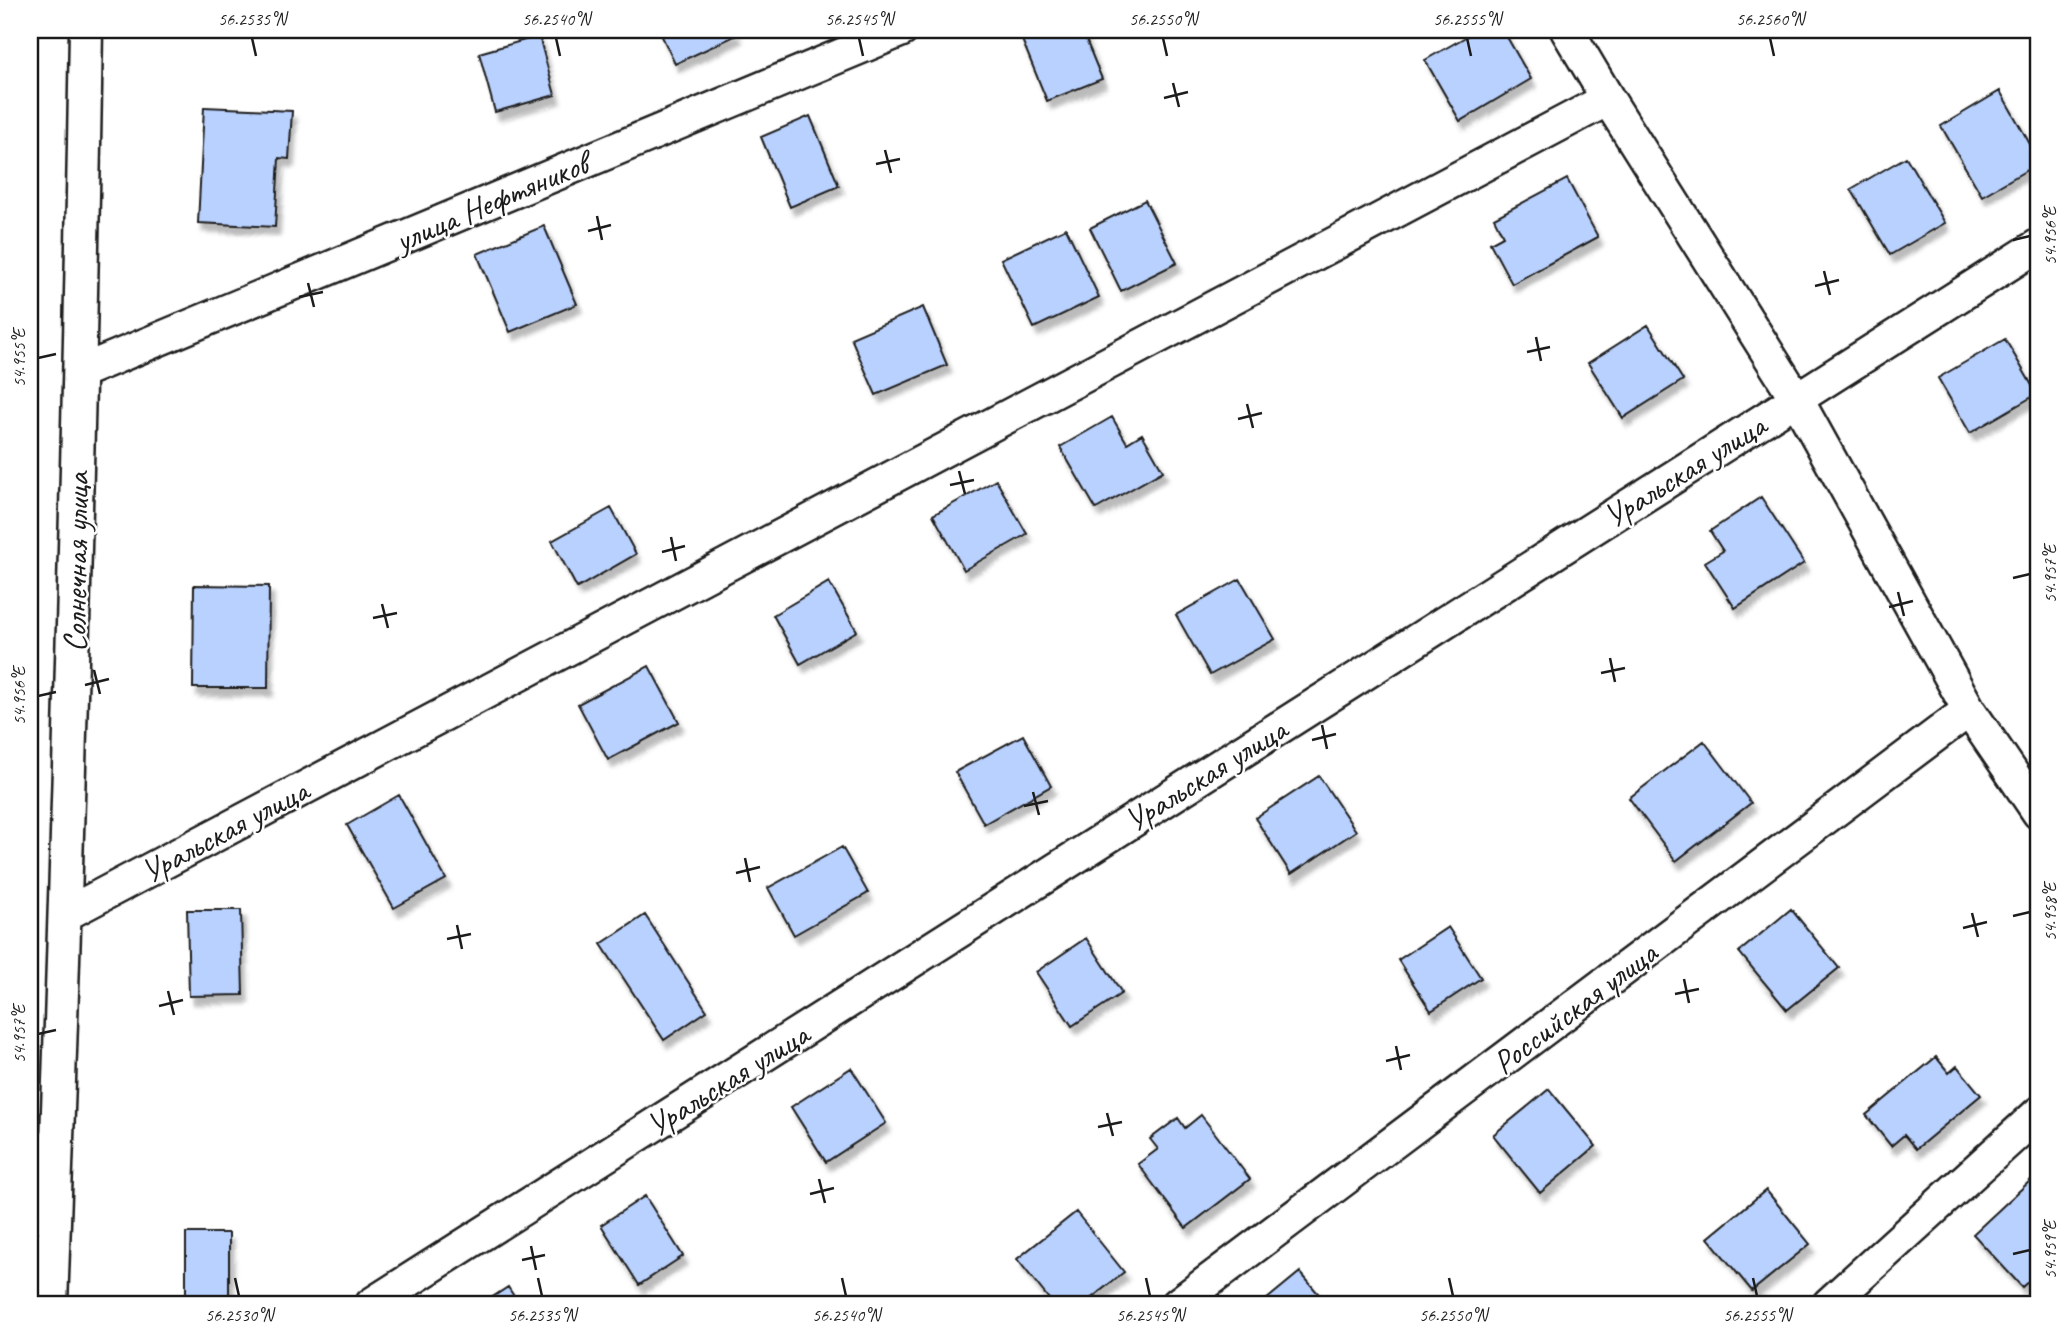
<svg xmlns="http://www.w3.org/2000/svg" width="2069" height="1334" viewBox="0 0 2069 1334" font-family="Caveat,sans-serif">
	<style>
		.building { fill: #b9d1ff; stroke: #1c1c1c; stroke-width: 2; filter: url(#shadow) }
		.lines { fill: none; stroke-linecap: round; stroke-linejoin: round }
		.minor-casing { stroke: #1c1c1c; stroke-width: 37 }
		.minor { stroke: #fff; stroke-width: 32 }
		.ticks { fill: none; stroke: #1c1c1c; stroke-width: 2.5 }
		.labels { text-anchor: middle; stroke-width: 5; stroke-linejoin: round; paint-order: stroke }
		.street-label { font-size: 33px; fill: #1c1c1c; stroke: #fff }
		.neatline { fill: none; stroke: #1c1c1c; stroke-width: 2.5 }
		.ticks-label { font-size: 18px; text-anchor: middle; fill: #1c1c1c }
	</style>
	<defs>
		<filter id="shadow"><feDropShadow dx="4.5" dy="8" stdDeviation="2" flood-color="#0004"/></filter>
	</defs>
	<rect width="100%" height="100%" fill="#fff"/>
	<filter id="ink" filterUnits="userSpaceOnUse"><feTurbulence type="fractalNoise" baseFrequency=".0143" numOctaves="2"/><feDisplacementMap in="SourceGraphic" scale="14" xChannelSelector="R" yChannelSelector="G"/><feConvolveMatrix kernelMatrix="1 2 1 2 8 2 1 2 1" color-interpolation-filters="sRGB"/></filter>
	<g filter="url(#ink)">
		<!-- building -->
		<path class="building" d="M659,30H735L737,35L675,64Z
			M1018,30H1082L1102,79L1047,101Z
			M1478,30H1503L1531,79L1460,121L1425,60Z
			M539,36L555,95L495,112L479,53Z
			M2000,91L2039,160V163L1982,196L1941,126Z
			M204,107L292,111L289,159L279,158L275,227L198,223Z
			M810,116L839,186L790,207L761,137Z
			M1906,157L1945,223L1890,255L1851,189Z
			M1567,179L1598,237L1512,284L1490,243L1503,236L1494,218Z
			M1145,200L1177,263L1121,291L1090,228Z
			M544,226L577,304L510,332L477,254Z
			M1066,228L1099,297L1034,328L1001,259Z
			M923,307L947,365L876,395L851,338Z
			M1648,325L1683,380L1623,418L1588,363Z
			M2005,339L2037,394L1970,433L1938,378Z
			M1112,417L1127,443L1142,434L1163,471L1096,509L1060,447Z
			M996,480L1027,534L964,570L933,515Z
			M1761,497L1804,563L1735,608L1705,562L1723,551L1710,531Z
			M611,508L636,554L577,588L552,541Z
			M1240,579L1275,639L1210,675L1176,615Z
			M829,582L857,631L800,664L773,615Z
			M194,585L269,586L268,688H193Z
			M649,666L679,722L608,760L578,704Z
			M1023,735L1051,786L984,824L955,772Z
			M1704,741L1751,803L1676,861L1629,798Z
			M1319,776L1356,831L1291,874L1255,818Z
			M399,795L446,879L394,908L347,825Z
			M842,847L868,893L794,935L768,888Z
			M1791,909L1839,968L1787,1010L1739,952Z
			M187,910H241L243,995L189,996Z
			M645,915L707,1011L664,1040L601,944Z
			M1448,927L1481,978L1431,1011L1398,960Z
			M1086,938L1122,993L1072,1026L1036,972Z
			M1936,1057L1949,1073L1957,1066L1981,1095L1916,1149L1904,1135L1891,1146L1866,1115Z
			M851,1068L886,1123L826,1162L791,1107Z
			M1549,1089L1596,1146L1540,1193L1493,1135Z
			M1201,1115L1250,1179L1186,1228L1138,1164L1158,1149L1150,1139L1178,1118L1185,1128Z
			M2031,1180L2039,1188V1272L2022,1287L1973,1234Z
			M1766,1190L1810,1244L1752,1291L1708,1238Z
			M645,1196L683,1256L639,1285L601,1225Z
			M1076,1212L1124,1272L1084,1304H1053L1017,1259Z
			M186,1233H229V1304H186Z
			M1300,1272L1327,1304H1261Z
			M508,1287L519,1304H482Z"/>
		<g class="lines">
			<defs>
				<path id="minor" d="M1567,30L1608,99L1796,398L1969,710L2039,813
					M80,372L902,30
					M66,914L1608,99
					M51,1304C67,879 79,455 86,30
					M372,1304L2039,245
					M1178,1304L1969,710
					M1829,1304L2039,1113"/>
			</defs>
			<!-- minor casing -->
			<use href="#minor" class="minor-casing"/>
			<!-- minor -->
			<use href="#minor" class="minor"/>
		</g>
	</g>
	<!-- ticks -->
	<path class="ticks" d="M252,38L256,56M556,38L560,56M859,38L863,56M1163,38L1167,56M1467,38L1471,56M1770,38L1774,56M1173,83L1179,107M1164,98L1188,92M885,150L891,173M876,164L900,159M597,216L602,240M588,231L611,225M2013,240L2030,236M1824,271L1830,295M308,283L314,307M1815,286L1839,280M299,297L323,292M1536,337L1541,361M1527,352L1550,347M38,358L56,354M1247,404L1253,428M1238,419L1262,413M959,471L965,494M950,485L974,480M671,537L676,561M662,552L685,546M2013,578L2030,574M1898,592L1904,616M382,604L388,628M1889,607L1913,601M373,618L397,613M1610,658L1615,682M94,670L100,694M1601,673L1625,668M85,685L109,679M38,696L56,692M1322,725L1327,749M1312,740L1336,734M1033,792L1039,815M1024,806L1048,801M745,858L750,882M736,873L760,867M1972,913L1978,937M2013,916L2030,912M457,925L462,949M1963,928L1987,922M447,939L471,934M1684,979L1689,1003M168,991L174,1015M1675,994L1699,989M159,1006L183,1000M38,1034L56,1030M1396,1046L1401,1070M1386,1061L1410,1055M1107,1113L1113,1136M1098,1127L1122,1122M819,1179L825,1203M810,1194L834,1188M531,1246L536,1270M2013,1254L2030,1250M522,1260L545,1255M235,1278L239,1296M538,1278L542,1296M842,1278L846,1296M1146,1278L1150,1296M1449,1278L1453,1296M1753,1278L1757,1296"/>
	<g class="labels">
		<!-- street labels -->
		<g class="street-label">
			<text transform="translate(491 201) rotate(-23)" y="12">улица Нефтяников</text>
			<text transform="translate(1684 470) rotate(-32)" y="12">Уральская улица</text>
			<text transform="translate(75 562) rotate(-89)" y="12">Солнечная улица</text>
			<text transform="translate(1205 774) rotate(-32)" y="12">Уральская улица</text>
			<text transform="translate(224 830) rotate(-28)" y="12">Уральская улица</text>
			<text transform="translate(1574 1007) rotate(-37)" y="12">Российская улица</text>
			<text transform="translate(727 1079) rotate(-32)" y="12">Уральская улица</text>
		</g>
	</g>
	<!-- margin -->
	<rect width="2069" height="1334" fill="none" stroke="#fff" stroke-width="77"/>
	<rect x="38" y="38" width="1992" height="1258" class="neatline"/>
	<g class="ticks-label">
		<text x="252" y="25">56.2535°N</text>
		<text x="556" y="25">56.2540°N</text>
		<text x="859" y="25">56.2545°N</text>
		<text x="1163" y="25">56.2550°N</text>
		<text x="1467" y="25">56.2555°N</text>
		<text x="1770" y="25">56.2560°N</text>
		<text transform="translate(2050 236) rotate(-90)" y="6">54.956°E</text>
		<text transform="translate(19 358) rotate(-90)" y="6">54.955°E</text>
		<text transform="translate(2050 574) rotate(-90)" y="6">54.957°E</text>
		<text transform="translate(19 696) rotate(-90)" y="6">54.956°E</text>
		<text transform="translate(2050 912) rotate(-90)" y="6">54.958°E</text>
		<text transform="translate(19 1034) rotate(-90)" y="6">54.957°E</text>
		<text transform="translate(2050 1250) rotate(-90)" y="6">54.959°E</text>
		<text x="239" y="1321">56.2530°N</text>
		<text x="542" y="1321">56.2535°N</text>
		<text x="846" y="1321">56.2540°N</text>
		<text x="1150" y="1321">56.2545°N</text>
		<text x="1453" y="1321">56.2550°N</text>
		<text x="1757" y="1321">56.2555°N</text>
	</g>
</svg>
